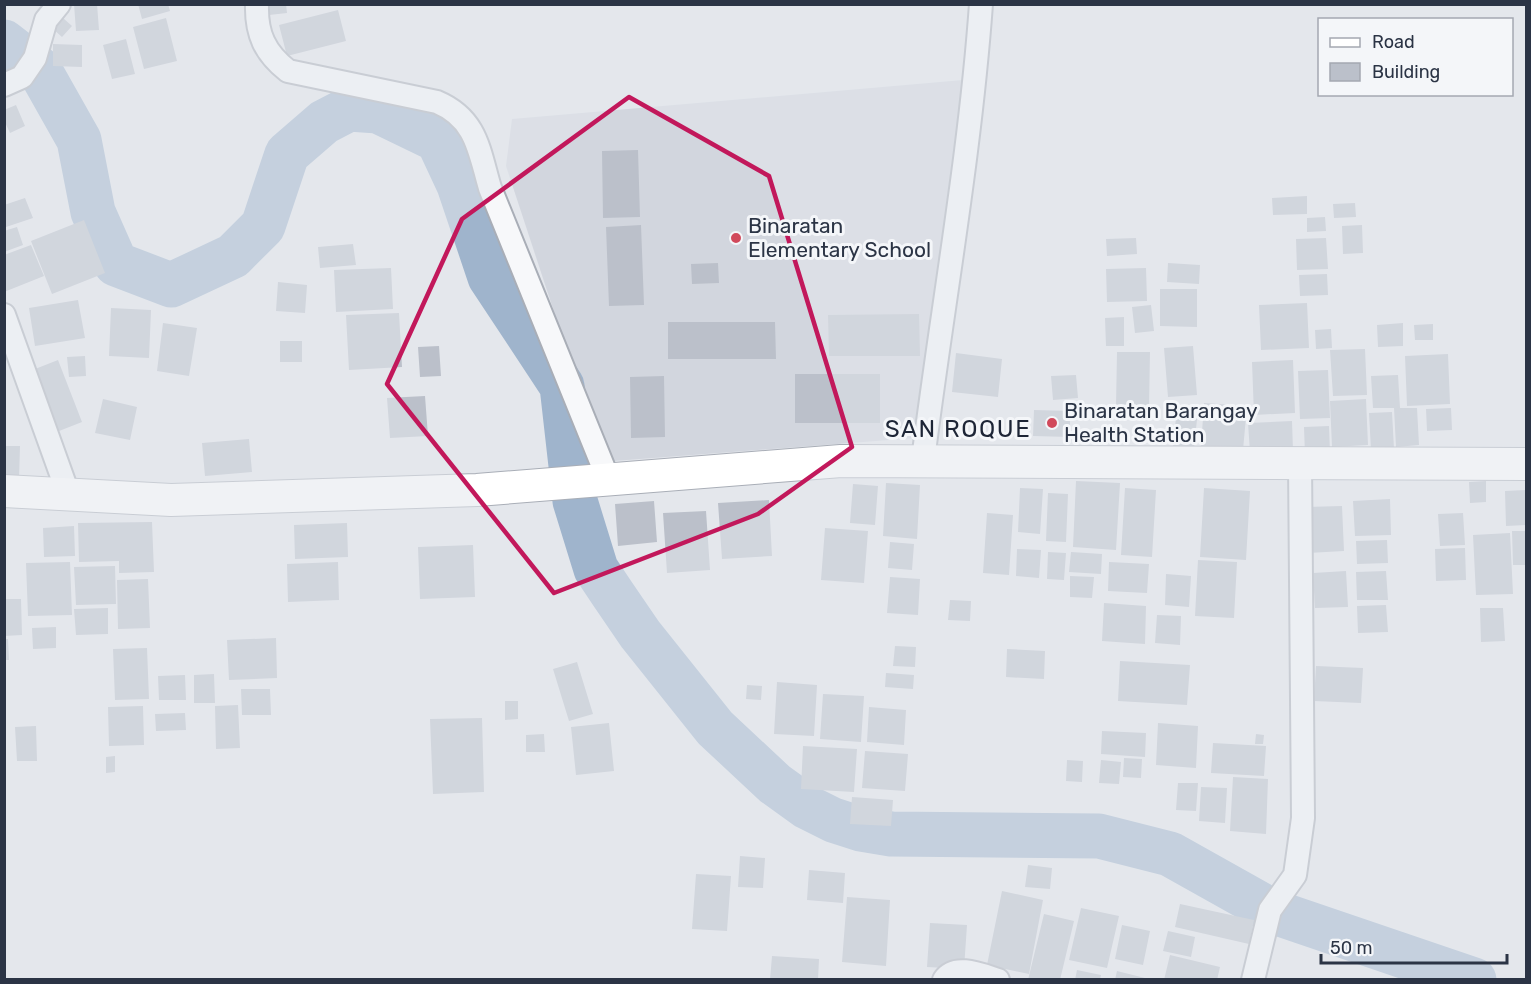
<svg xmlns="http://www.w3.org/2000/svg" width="1531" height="984" viewBox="0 0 1531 984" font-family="Rubik,sans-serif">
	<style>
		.built { fill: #d2d6de }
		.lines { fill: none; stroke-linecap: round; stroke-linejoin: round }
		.river { stroke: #9fb4cc; stroke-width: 45 }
		.building { fill: #bbc0ca }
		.minor-casing { stroke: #a9aeb7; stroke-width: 26 }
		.secondary-casing { stroke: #a9aeb7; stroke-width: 34 }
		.minor { stroke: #f7f8fa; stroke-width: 22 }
		.secondary { stroke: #fff; stroke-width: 32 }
		.marked { fill: none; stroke: #c2185b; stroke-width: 4.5; stroke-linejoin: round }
		.poi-dot { fill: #d1495b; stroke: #f4f6f9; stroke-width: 2 }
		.labels { text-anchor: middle; stroke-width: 6; stroke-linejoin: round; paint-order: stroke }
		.poi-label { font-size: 21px; fill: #2b3445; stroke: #f4f6f9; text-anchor: start }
		.quarter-label { font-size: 24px; letter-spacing: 1.5px; fill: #1d2536; stroke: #f4f6f9 }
	</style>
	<rect width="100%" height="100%" fill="#e4e7ec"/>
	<!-- built -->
	<path class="built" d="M963,80L915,438L614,461L591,424L506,166L512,119Z"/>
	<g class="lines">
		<!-- river -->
		<path class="river" d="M4,42L39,69L79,140L93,212L116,264L171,285L233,256L263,226L287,154L324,122L349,109L378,111L438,140L459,185L490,277L562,386L575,501L596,569L612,593L640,634L715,728L775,784L807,807L833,820L861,829L891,834L1099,836L1170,854L1270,910
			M1283,915L1474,980"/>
	</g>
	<!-- building -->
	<path class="building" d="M74,4H97L99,30L76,31Z
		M138,4H168L170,11L142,19Z
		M267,4H286L287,13L269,15Z
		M338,10L346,41L287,56L279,25Z
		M63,18L72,26L62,37L53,29Z
		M166,18L177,61L144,69L133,27Z
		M126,39L135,74L112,79L103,45Z
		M53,44L82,45V67L53,66Z
		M16,105L25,126L10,133L4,120V110Z
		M638,150L640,217L603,218L602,151Z
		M1307,196V214L1273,215L1272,198Z
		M25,198L33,218L6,227L4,205Z
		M1355,203L1356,217L1334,218L1333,204Z
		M1325,217L1326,231L1307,232V218Z
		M84,220L105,273L52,294L31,241Z
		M641,225L644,305L609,306L606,227Z
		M1362,225L1363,253L1343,254L1342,226Z
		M17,227L23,245L4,252V231Z
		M1136,238L1137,254L1107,256L1106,239Z
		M1326,238L1328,269L1297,270L1296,239Z
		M353,244L356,265L320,268L318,247Z
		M31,245L44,276L4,292V255Z
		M718,263L719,283L692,284L691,264Z
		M1168,263L1200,265L1199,284L1167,282Z
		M391,268L393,309L336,312L334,270Z
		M1146,268L1147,301L1107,302L1106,269Z
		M1327,274L1328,295L1300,296L1299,275Z
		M278,282L307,285L305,313L276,311Z
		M1160,289H1197V327L1160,326Z
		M78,300L85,338L35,346L29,308Z
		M1307,303L1309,348L1261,350L1259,305Z
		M1151,305L1154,331L1135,333L1132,307Z
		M111,308L151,310L149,358L109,356Z
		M399,313L402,367L349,370L346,315Z
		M919,314L920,356H829L828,315Z
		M1124,317V346H1106L1105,318Z
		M668,322H775L776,359H668Z
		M163,323L197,328L189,376L157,371Z
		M1403,323V346L1378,347L1377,325Z
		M1433,324V340H1415L1414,325Z
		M1331,329L1332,348L1316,349L1315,330Z
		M280,341H302V362H280Z
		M439,346L441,376L420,377L418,347Z
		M1193,346L1197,395L1168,397L1164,348Z
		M1365,349L1367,395L1333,396L1330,350Z
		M1117,352H1150L1149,407L1116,406Z
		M956,353L1002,359L998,397L952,392Z
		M1448,354L1450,404L1407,406L1405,356Z
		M85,356L86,376L69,377L67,357Z
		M58,360L82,422L54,433L30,371Z
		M1293,360L1295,413L1254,415L1252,362Z
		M1328,370L1330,418L1300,419L1298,371Z
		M795,374H880V423H795Z
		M1076,375L1078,398L1053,400L1051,376Z
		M1398,375L1400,408H1417L1419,445L1396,447L1394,408H1373L1371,376Z
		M664,376L665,437L631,438L630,377Z
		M425,396L428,436L390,438L387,398Z
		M103,399L137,407L130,440L95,433Z
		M1366,399L1368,445L1332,447L1330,401Z
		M1204,403L1247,406L1243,450L1201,447Z
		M1177,408L1198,410L1194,448L1173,446Z
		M1451,408L1452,430L1427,431L1426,409Z
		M1034,410L1070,411V437L1033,436Z
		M1392,412L1394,449L1371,450L1369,413Z
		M1292,421L1293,451L1250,452L1248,423Z
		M1329,426L1330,453L1305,455L1304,427Z
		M249,439L252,472L205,476L202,443Z
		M4,446H20L19,479L4,478Z
		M1076,481L1120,483L1116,550L1073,547Z
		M1486,481V502L1470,503L1469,482Z
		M886,483L920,485L917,539L883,536Z
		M853,484L878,486L875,525L850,523Z
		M1020,488L1043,489L1040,534L1018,532Z
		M1125,488L1156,490L1152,557L1121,555Z
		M1204,488L1250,491L1246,560L1200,557Z
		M1526,490V525L1506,526L1505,491Z
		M1048,493L1068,494L1066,542L1046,541Z
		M1390,499L1391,535L1355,536L1353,501Z
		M769,500L772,556L722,559L718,503Z
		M654,501L657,542L618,546L615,504Z
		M1342,506L1344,551L1308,553L1306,507Z
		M706,511L710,570L667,573L663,513Z
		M987,513L1013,515L1009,575L983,573Z
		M1463,513L1465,545L1440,546L1438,514Z
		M152,522L154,572L119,573V561L79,562L78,523Z
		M347,523L348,557L295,559L294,525Z
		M74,526L75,556L44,557L43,528Z
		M825,528L868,531L864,583L821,580Z
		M1512,531H1526V565H1513Z
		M1510,533L1513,594L1476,595L1473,535Z
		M1387,540L1388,563L1357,564L1356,541Z
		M890,542L914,544L912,570L888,568Z
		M473,545L475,597L420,599L418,547Z
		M1465,548L1466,580L1436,581L1435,549Z
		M1017,549L1041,550L1039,578L1016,576Z
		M1048,552L1066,553L1064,580L1047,579Z
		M1071,552L1102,554L1101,574L1069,572Z
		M1198,560L1237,562L1234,618L1195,616Z
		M70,562L72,615L28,616L26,563Z
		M338,562L339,600L288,602L287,564Z
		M1109,562L1149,564L1147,593L1108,591Z
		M115,566L116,604L76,605L74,567Z
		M1346,571L1348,607L1315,608L1313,573Z
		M1386,571L1388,600H1357L1356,572Z
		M1166,574L1191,576L1189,607L1165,605Z
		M1070,576L1094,577L1092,598L1070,597Z
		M890,577L920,579L918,615L887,613Z
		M148,579L150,628L118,629L117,580Z
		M4,599H21L22,635L4,636Z
		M950,600L971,601L970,621L948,620Z
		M1104,603L1146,606L1145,644L1102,641Z
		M1386,605L1388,632L1358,633L1357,606Z
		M108,608V634L76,635L74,609Z
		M1480,608H1503L1505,641L1481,642Z
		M1157,615L1181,616L1180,645L1155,643Z
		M56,627V648L33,649L32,628Z
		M276,638L277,678L229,680L227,640Z
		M4,639H8L9,660H4Z
		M895,646L916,647L915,667L893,666Z
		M147,648L149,699L115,700L113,649Z
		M1007,649L1045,651L1044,679L1006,677Z
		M1120,661L1190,665L1187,705L1118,701Z
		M577,662L593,714L569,721L553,669Z
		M1316,666L1363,668L1361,703L1314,701Z
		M886,673L914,675L913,689L885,687Z
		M214,674L215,703H194V675Z
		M185,675L186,700H159L158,676Z
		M777,682L817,685L814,736L774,734Z
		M747,685L762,686L761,700L746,699Z
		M241,689H270L271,715H242Z
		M823,694L864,696L861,742L820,739Z
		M505,701H518V719L505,720Z
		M238,705L240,748L216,749L215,706Z
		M143,706L144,745L109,746L108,707Z
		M869,707L906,710L904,745L867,742Z
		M185,713L186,730L156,731L155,714Z
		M482,718L484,792L433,794L430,719Z
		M609,723L614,771L576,775L571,727Z
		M1158,723L1198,726L1196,768L1156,765Z
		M36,726L37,761H17L15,727Z
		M1102,731L1146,733L1145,757L1101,754Z
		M544,734L545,752H526V735Z
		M1256,734L1264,735L1263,744H1255Z
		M1213,743L1266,746L1264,776L1211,773Z
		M803,746L857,749L854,792L801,789Z
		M865,751L908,754L905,791L862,788Z
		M115,756V772L106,773V757Z
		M1124,758L1142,759L1141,778L1123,777Z
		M1067,760L1083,761L1082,782L1066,781Z
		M1101,760L1121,762L1119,784L1099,783Z
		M1233,777L1268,779L1266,834L1230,831Z
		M1178,783H1198L1196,811L1176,810Z
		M1201,787L1227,788L1225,823L1199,821Z
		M852,797L893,800L891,826L850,824Z
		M740,856L765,858L763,888L738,887Z
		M1028,865L1052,868L1050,889L1025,887Z
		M809,870L845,873L843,903L807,900Z
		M696,874L731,876L727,931L692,929Z
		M1002,891L1043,900L1029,974L987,965Z
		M847,897L890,900L886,966L842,962Z
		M1180,904L1254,920L1249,944L1175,927Z
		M1081,908L1119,916L1107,968L1069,960Z
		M1044,914L1074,921L1060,980H1028Z
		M930,923L967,925L964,969L927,967Z
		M1122,925L1150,931L1143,965L1115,959Z
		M1168,931L1195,937L1191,957L1163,951Z
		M1170,955L1220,967L1217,980H1164Z
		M772,956L819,959L818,980H770Z
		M1077,970L1101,975L1100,980H1075Z
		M1117,971L1149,979V980H1115Z"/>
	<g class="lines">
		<defs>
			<path id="minor" d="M257,4C256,34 265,53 288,71L437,102C477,119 479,151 490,188L609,481
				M4,85L22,77L35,58L46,20L59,4
				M4,315L69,496
				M923,460C942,308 970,157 981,4
				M944,980C955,963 982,975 998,980
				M1253,980L1270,910L1295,875L1303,818L1300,462"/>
			<path id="secondary" d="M4,491L171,500L477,490L841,461L1526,464"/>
		</defs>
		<!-- minor casing -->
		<use href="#minor" class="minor-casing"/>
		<!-- secondary casing -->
		<use href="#secondary" class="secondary-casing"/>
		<!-- minor -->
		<use href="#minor" class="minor"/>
		<!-- secondary -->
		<use href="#secondary" class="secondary"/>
	</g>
	<!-- marked area -->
	<path d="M0 0H1531V984H0ZM629,97L769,176L852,447L758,514L554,593L387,384L462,219Z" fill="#e4e7ec" fill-opacity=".55" fill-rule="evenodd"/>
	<path class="marked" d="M629,97L769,176L852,447L758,514L554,593L387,384L462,219Z"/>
	<!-- markers -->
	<g class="poi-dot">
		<circle cx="736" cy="238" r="6"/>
		<circle cx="1052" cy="423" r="6"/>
	</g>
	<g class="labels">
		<!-- poi labels -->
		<g class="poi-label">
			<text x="748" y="233">Binaratan<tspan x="748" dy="24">Elementary School</tspan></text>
			<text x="1064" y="418">Binaratan Barangay<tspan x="1064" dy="24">Health Station</tspan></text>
		</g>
		<!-- quarter labels -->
		<g class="quarter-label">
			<text x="958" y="437">SAN ROQUE</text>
		</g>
	</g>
	<!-- border -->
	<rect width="1531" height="984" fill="none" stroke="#2b3445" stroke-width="12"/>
	<!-- legend -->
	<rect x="1318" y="18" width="195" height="78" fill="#f4f6f9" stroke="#a4a8b1" stroke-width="1.5"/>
	<rect x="1330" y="38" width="30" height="9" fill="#ffffff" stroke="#a4a8b1" stroke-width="1.5"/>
	<text x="1372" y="48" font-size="18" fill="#2b3445">Road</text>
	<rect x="1330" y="63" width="30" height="18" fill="#bbc0ca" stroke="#a4a8b1" stroke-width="1.5"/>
	<text x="1372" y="78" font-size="18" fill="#2b3445">Building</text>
	<!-- scale -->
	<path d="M1321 954v9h186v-9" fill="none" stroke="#2b3445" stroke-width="3"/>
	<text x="1330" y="954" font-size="18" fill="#2b3445" stroke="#f4f6f9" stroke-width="4.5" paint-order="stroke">50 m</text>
</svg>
